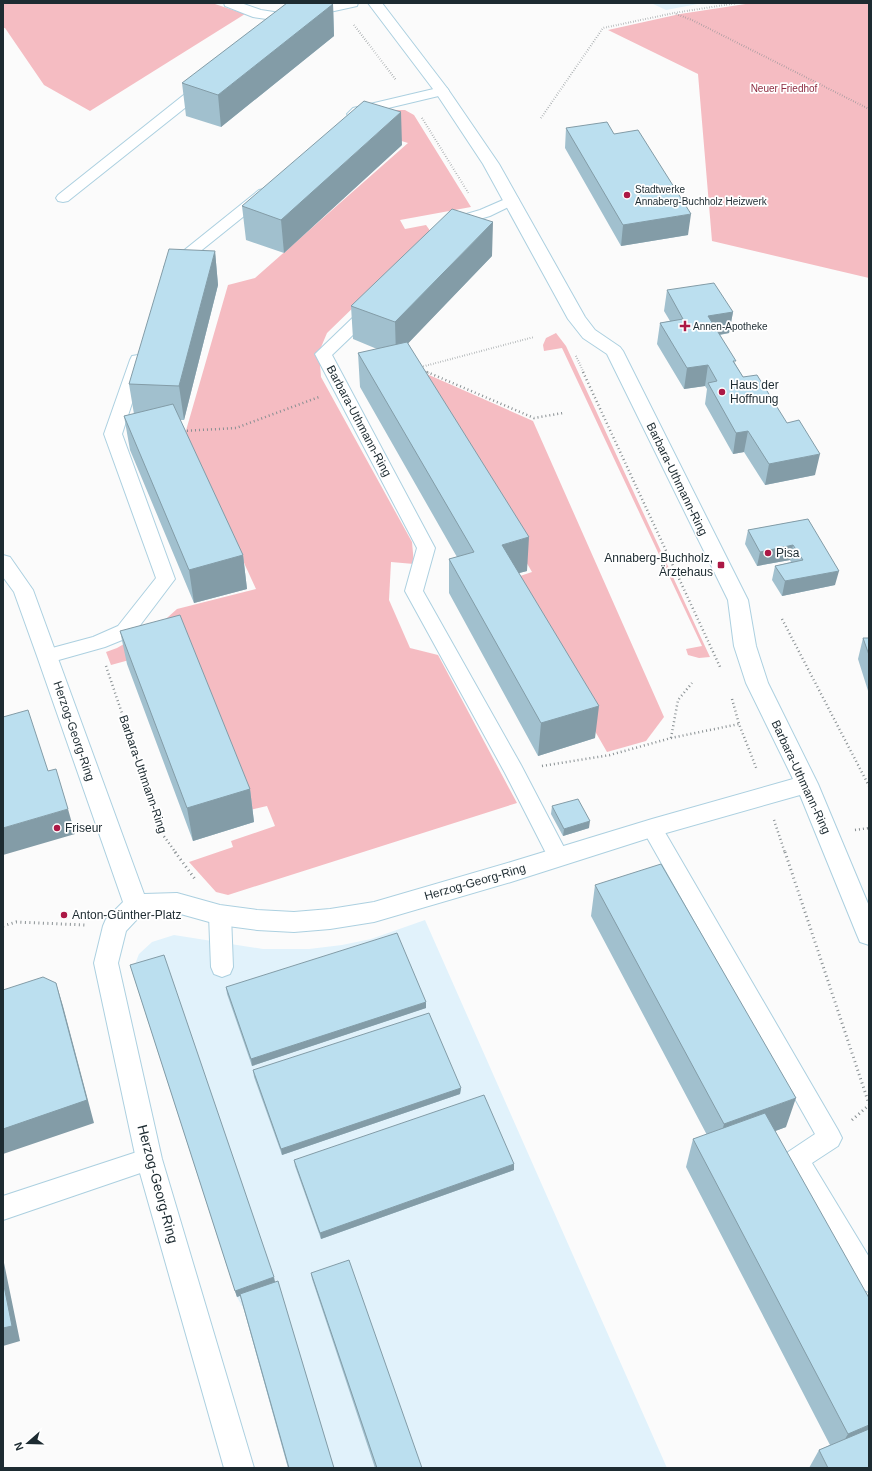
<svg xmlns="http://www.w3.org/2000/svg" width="872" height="1471" viewBox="0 0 872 1471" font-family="Arial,sans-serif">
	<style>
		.built { fill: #e1f2fb }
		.green { fill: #f5bcc2 }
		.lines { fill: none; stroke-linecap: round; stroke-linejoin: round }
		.lane-casing { stroke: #acd0e0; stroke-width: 2 }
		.street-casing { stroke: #acd0e0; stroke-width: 2 }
		.path-far2 { stroke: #888f92; stroke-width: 2; stroke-dasharray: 0.5 2; stroke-linecap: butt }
		.path-far1 { stroke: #888f92; stroke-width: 2.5; stroke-dasharray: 1 3; stroke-linecap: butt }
		.path { stroke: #888f92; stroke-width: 3; stroke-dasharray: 1 3.5; stroke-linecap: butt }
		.lane { fill: #fff; fill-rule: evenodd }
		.street { fill: #fff; fill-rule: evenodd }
		.wall { fill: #a1c0ce }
		.shaded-wall { fill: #839ca7 }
		.building { fill: #bbdfef; stroke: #839ca7 }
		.poi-dot { fill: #ac1845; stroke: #fff; stroke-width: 1.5 }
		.labels { text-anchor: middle; stroke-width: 3.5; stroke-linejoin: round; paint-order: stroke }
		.far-park-label { font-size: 10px; fill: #8e2d42; stroke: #fff }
		.far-poi-label { font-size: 10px; fill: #1d2b31; stroke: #fff; text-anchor: start }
		.poi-label { font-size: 12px; fill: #1d2b31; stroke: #fff; text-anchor: start }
		.street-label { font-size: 12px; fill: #1d2b31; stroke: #fff }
		.near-street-label { font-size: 14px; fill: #1d2b31; stroke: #fff }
	</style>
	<rect width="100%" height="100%" fill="#fbfbfb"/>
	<!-- built -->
	<path class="built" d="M651,3H703L666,10Z
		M425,920L667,1468H288L244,1310L237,1297L132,972L139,954L152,942L174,935L263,949H309L342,945L371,939Z"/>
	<!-- green -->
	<path class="green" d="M3,3H212L245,14L90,111L44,85L5,28H3Z
		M752,3H869V278L712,241L698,74L608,30L680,14Z
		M387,110H405L414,115L471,207L400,220L405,229L426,225L431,232L327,333L319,352L321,377L412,542L414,564L391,562L389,600L410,648L438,655L517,803L228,895L216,892L189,862L233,847L231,841L275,826L267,806L250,810L184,645L111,665L106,652L117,648L131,640L149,634L177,609L256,589L185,434L228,285L255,278L408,143L356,127Z
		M556,333L566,346L710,657L699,658L688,655L686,649L702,646L562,348L544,351L543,345L546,338Z
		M415,371H420L533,421L664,717L646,741L607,752L508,580L532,572Z"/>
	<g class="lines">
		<defs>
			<path id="lane" d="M224,3H241L261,10L293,15L294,18L293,21L288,22L253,17L225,6Z
				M335,3H358L357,6L307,17L302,16L301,13L302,10Z
				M205,81L210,82L212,85L210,88L68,201L63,202L58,201L56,198L58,195L200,82Z
				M442,87L447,88L449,91L447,94L363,114L354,118L349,117L347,114L353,108Z
				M264,189L269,190L271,193L269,196L177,270L172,272L167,270L164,267L167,264L259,190Z
				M512,196L517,197L519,200L517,203L490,216L473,221L458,235L453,237L448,235L445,232L463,215L480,210Z
				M373,302L379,304L381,307L379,310L332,355L435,548L423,591L521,765L569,857L565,863L558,866L551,863L505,773L405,591L417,548L315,354L367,304Z
				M138,355L144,356L146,360L122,434L175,579L132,636L105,647L48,663L41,661L38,656L41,651L93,637L118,626L156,578L104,434L130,360L132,356Z
				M652,820L659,822L838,1130L842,1138L838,1146L812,1163L869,1257V1292L860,1289L788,1168L785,1160L788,1152L815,1134L645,834L642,828L645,822Z
				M220,906L228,909L231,915L233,967L230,974L222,977L214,974L211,967L209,915L212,909Z
				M149,1148L158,1151L161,1159L158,1167L3,1220V1196Z"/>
			<path id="street" d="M368,3H382L447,88L499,164L585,317L595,330L620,347L623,351L748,600L756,646L768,683L818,784L869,906V945L860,942L857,935L800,795L652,837L511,882L374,922L330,929L294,932L257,930L220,925L177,913L142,914L126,931L118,963L162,1159L254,1468H224L136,1159L94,963L103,926L106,919L123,902L37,656L14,592L3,577V555L10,557L33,590L144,894L177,893L220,905L257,910L294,912L330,909L374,902L511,862L652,819L793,779L746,683L734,646L728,600L607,354L583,338L568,319L483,164L436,93Z"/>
		</defs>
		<!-- lane casing -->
		<use href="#lane" class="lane-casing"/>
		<!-- street casing -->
		<use href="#street" class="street-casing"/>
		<!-- path-far2 -->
		<path class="path-far2" d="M676,14L692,20L869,109
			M354,25L396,80
			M422,118L469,194
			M541,118L603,28L674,13L737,3
			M576,356L584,373
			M421,367L534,337
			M424,371L429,373"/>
		<!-- path-far1 -->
		<path class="path-far1" d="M427,372L534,418L563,413
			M583,372L721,669
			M183,431L236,428L319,397
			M782,619L869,786
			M106,666L163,835L176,853
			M732,699L739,724L757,770
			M671,738L678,700L692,683
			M542,766L610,755L671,738L739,724
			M774,820L785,853
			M855,830L869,828"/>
		<!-- path -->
		<path class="path" d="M175,852L195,879
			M785,852L869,1104
			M3,926L16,922L85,925
			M852,1120L869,1105"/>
		<!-- lane -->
		<use href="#lane" class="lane"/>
		<!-- street -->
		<use href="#street" class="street"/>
	</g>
	<!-- wall -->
	<path class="wall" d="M333,4L334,36L221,127L186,116L182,83Z
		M566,128L614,134L688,235L621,246L565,148Z
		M402,145L284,253L246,240L242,206Z
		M215,251L218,285L184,420H180L243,555L247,589L194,603L130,450L124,416L134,414L129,384Z
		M492,256L408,343L527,571L519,573L595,738L538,756L449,593V559L457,557L360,387L358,353L377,349L353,339L351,306Z
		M667,290L733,312L729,333L720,335L736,365L743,377L815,475L765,485L744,452L733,454L705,404L707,389L705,386L684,389L657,344L660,323L670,321L664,311Z
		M808,519L835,585L782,596L772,580L775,566L791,562L790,560L757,566L745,544L748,530Z
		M120,631L250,789L254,822L193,841L127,664Z
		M863,638H869V694L858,659Z
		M552,806L589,828L563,836L551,814Z
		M595,885L786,1127L775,1131L869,1468H809L819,1450L830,1445L686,1167L693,1139L707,1135L591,916Z
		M130,965L275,1282L334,1468H288L244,1310L240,1296L237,1297Z
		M226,987L426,1008L252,1066L227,994Z
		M253,1070L461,1088L460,1094L282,1155L254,1077Z
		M294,1160L514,1164V1170L321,1239L295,1166Z
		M311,1273L422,1468H375L312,1279Z"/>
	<!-- shaded-wall -->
	<path class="shaded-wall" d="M333,4L334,36L221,127L218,95Z
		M401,112L402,145L284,253L281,220Z
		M691,214L688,235L621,246L623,225Z
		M493,222L492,256L396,356L395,322Z
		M215,251L218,285L184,420L179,386Z
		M733,312L729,333L705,337L708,316Z
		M708,365L705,386L684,389L687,368Z
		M748,431L744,452L733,454L736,433Z
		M820,454L815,475L765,485L769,464Z
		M529,537L527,571L500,578L502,545Z
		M793,545L790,560L757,566L760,552Z
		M243,555L247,589L194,603L189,570Z
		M839,571L835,585L782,596L785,581Z
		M599,706L595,738L538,756L541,723Z
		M250,789L254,822L193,841L187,808Z
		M68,809L75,834L3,855V828Z
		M590,821L589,828L563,836L564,829Z
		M56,983L63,1006L94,1123L3,1154V1129Z
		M426,1002V1008L252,1066L251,1059Z
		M461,1088L460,1094L282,1155L281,1149Z
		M796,1098L786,1127L716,1153L724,1124Z
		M514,1164V1170L321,1239L320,1233Z
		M3,1258L20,1341L3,1346Z
		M274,1277L275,1282L237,1297L235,1291Z
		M869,1425V1442L835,1456L848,1434Z"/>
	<!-- building -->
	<path class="building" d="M287,3H329L333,4L218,95L182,83Z
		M364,101L401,112L281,220L242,206Z
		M607,122L614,134L638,130L691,214L623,225L566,128Z
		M452,209L493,222L395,322L351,306Z
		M169,249L215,251L179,386L129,384Z
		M714,283L733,312L708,316L736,361H733L743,377L757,375L787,423L799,420L820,454L769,464L748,431L736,433L708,383L717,381L708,365L687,368L660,323L683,319L667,290Z
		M407,342L529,537L502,545L599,706L541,723L449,559L474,552L358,353Z
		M173,404L243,555L189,570L124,416Z
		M808,519L839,571L785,581L775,566L803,560L793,545L760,552L748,530Z
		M180,615L250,789L187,808L120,631Z
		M863,638H869V655Z
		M28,710L48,771L56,769L68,809L3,828V717Z
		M578,799L590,821L564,829L552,806Z
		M661,864L796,1098L724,1124L595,885Z
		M397,933L426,1002L251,1059L226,987Z
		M164,955L274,1277L235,1291L130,965Z
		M43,977L56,983L87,1100L3,1129V990Z
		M429,1013L461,1088L281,1149L253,1070Z
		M484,1095L514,1164L320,1233L294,1160Z
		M765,1113L869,1298V1425L848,1434L693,1139Z
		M349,1260L422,1468H377L311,1273Z
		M3,1281L12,1326L3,1328Z
		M278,1281L334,1468H289L240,1294Z
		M869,1429V1468H828L819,1450Z"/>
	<!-- markers -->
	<g class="poi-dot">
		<circle cx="627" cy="195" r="4"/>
		<path d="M683 320h4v4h4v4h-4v4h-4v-4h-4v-4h4z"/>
		<circle cx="722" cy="392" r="4"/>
		<circle cx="768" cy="553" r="4"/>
		<rect x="717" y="561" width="8" height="8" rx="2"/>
		<circle cx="57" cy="828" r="4"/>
		<circle cx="64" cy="915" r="4"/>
	</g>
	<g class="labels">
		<!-- far-park labels -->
		<g class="far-park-label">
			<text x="784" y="92">Neuer Friedhof</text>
		</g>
		<!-- far-poi labels -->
		<g class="far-poi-label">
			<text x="635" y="193">Stadtwerke<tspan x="635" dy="12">Annaberg-Buchholz Heizwerk</tspan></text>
			<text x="693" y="330">Annen-Apotheke</text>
		</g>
		<!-- poi labels -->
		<g class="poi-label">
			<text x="730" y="389">Haus der<tspan x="730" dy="14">Hoffnung</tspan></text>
			<text x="776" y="557">Pisa</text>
			<text x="713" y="562" text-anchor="end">Annaberg-Buchholz,<tspan x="713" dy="14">Ärztehaus</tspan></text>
			<text x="65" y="832">Friseur</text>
			<text x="72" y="919">Anton-Günther-Platz</text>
		</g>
		<!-- street labels -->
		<g class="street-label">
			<text transform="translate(359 421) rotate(62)" y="4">Barbara-Uthmann-Ring</text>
			<text transform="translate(677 479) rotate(64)" y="4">Barbara-Uthmann-Ring</text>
			<text transform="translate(74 731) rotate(71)" y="4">Herzog-Georg-Ring</text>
			<text transform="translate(143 774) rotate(71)" y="4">Barbara-Uthmann-Ring</text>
			<text transform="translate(801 777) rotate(65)" y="4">Barbara-Uthmann-Ring</text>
			<text transform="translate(475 882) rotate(-16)" y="4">Herzog-Georg-Ring</text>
		</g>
		<!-- near-street labels -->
		<g class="near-street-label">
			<text transform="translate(158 1184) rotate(75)" y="5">Herzog-Georg-Ring</text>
		</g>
	</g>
	<!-- border -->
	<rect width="872" height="1471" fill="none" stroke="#1d2b31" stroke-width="8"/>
	<!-- north arrow -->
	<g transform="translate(28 1443) rotate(250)" stroke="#ffffff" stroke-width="3" paint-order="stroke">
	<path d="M0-3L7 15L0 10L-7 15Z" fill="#1d2b31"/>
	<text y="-6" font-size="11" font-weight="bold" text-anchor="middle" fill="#1d2b31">N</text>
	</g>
</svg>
